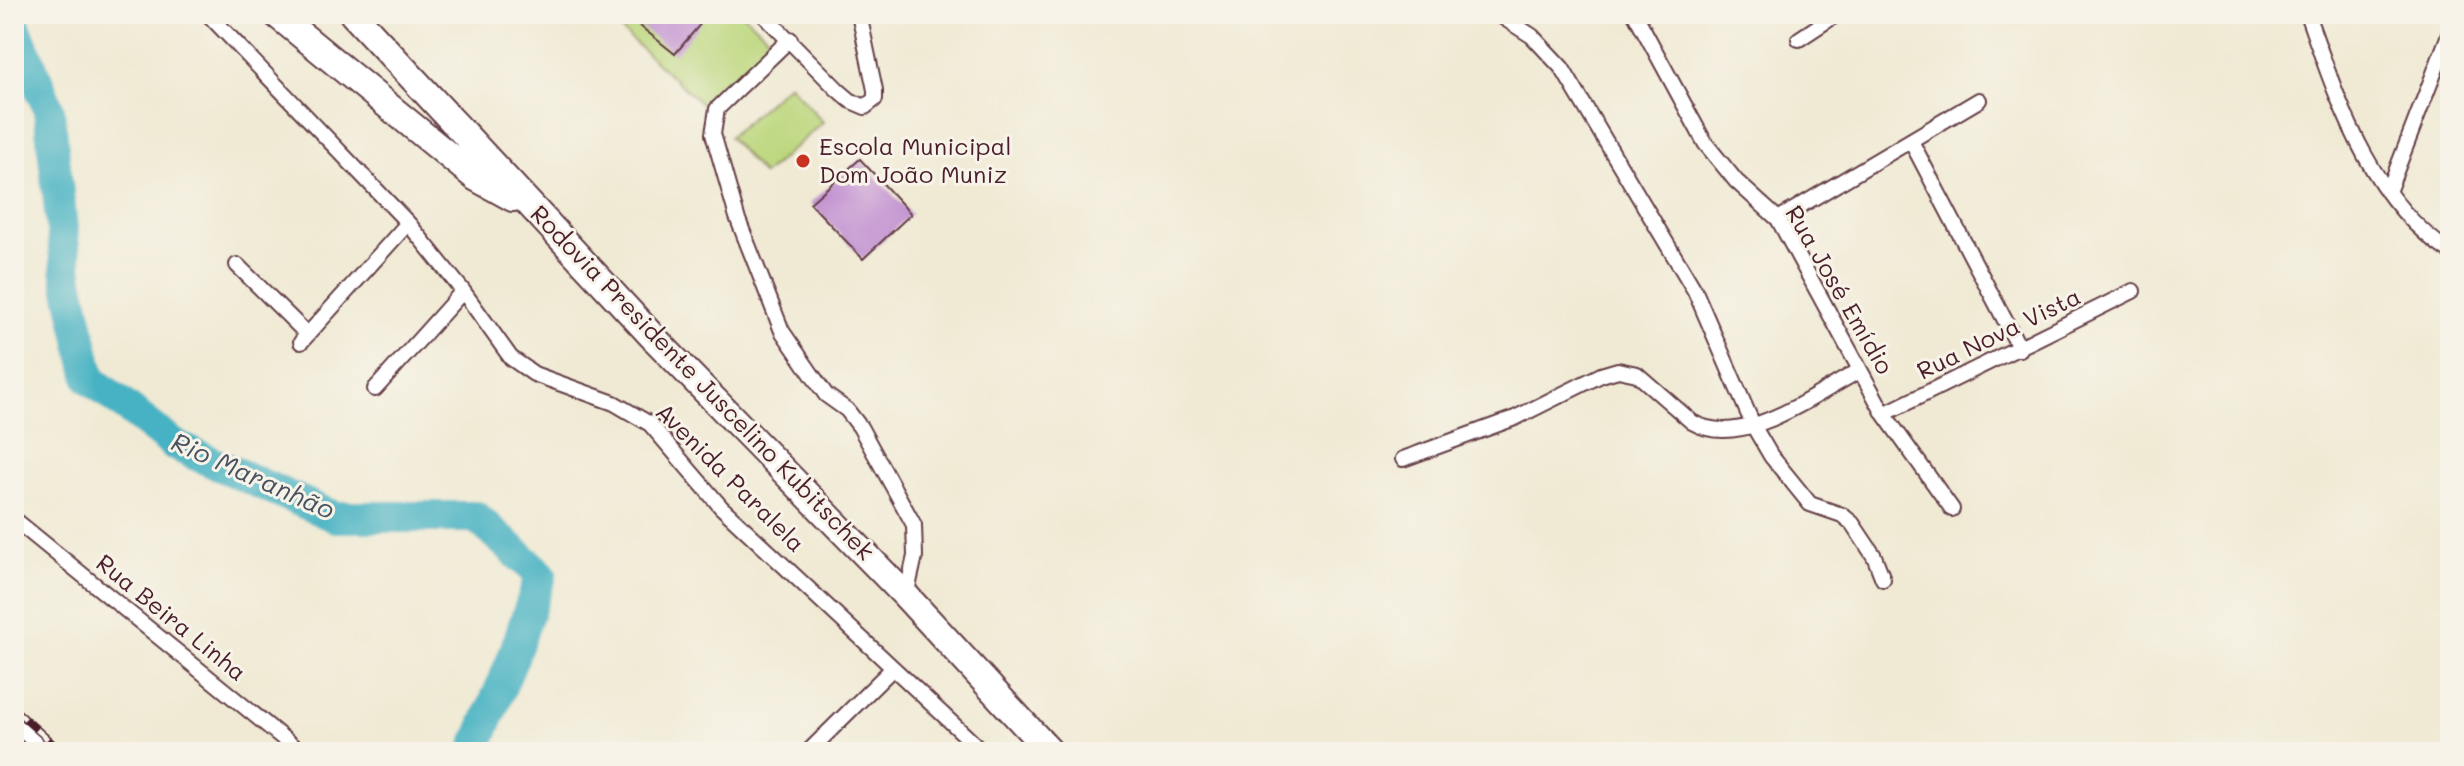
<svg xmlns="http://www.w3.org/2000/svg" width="2464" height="766" viewBox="0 0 2464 766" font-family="Mali,sans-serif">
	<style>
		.green { fill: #bcd77d; stroke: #837b54; stroke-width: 2 }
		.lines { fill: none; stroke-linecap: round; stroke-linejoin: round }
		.river { stroke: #46b2c3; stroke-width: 32 }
		.building { fill: #c293d1 }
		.street-casing { stroke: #633d44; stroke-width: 18 }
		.highway-casing { stroke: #633d44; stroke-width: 30 }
		.street { stroke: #fff; stroke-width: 14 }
		.highway { stroke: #fff; stroke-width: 26 }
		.rail-casing { stroke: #4a1f2b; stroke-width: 8 }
		.rail { stroke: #f7f3e8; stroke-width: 5; stroke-dasharray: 15; stroke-linecap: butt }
		.poi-dot { fill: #c8321e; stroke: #f7f3e8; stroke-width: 3 }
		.labels { text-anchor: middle; stroke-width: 6; stroke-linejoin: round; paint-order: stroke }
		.poi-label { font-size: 24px; fill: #4a1f2b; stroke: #f7f3e8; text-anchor: start }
		.street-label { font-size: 24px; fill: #4a1f2b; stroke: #f7f3e8 }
		.water-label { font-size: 26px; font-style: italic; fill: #495260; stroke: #f7f3e8 }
	</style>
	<rect width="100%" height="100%" fill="#f7f3e8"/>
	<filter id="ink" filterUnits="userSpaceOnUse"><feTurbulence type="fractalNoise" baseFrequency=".0125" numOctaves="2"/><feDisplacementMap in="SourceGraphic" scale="16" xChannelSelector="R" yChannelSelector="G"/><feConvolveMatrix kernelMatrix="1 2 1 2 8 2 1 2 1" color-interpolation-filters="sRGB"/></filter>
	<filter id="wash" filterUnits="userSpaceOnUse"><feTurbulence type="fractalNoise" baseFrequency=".006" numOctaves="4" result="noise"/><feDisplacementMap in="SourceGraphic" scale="32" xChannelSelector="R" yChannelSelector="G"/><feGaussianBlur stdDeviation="1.8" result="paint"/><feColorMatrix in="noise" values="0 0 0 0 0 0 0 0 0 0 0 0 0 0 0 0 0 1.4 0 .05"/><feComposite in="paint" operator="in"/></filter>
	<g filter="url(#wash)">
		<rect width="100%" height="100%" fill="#f0ead4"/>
		<!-- green -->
		<path class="green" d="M604,14H743L778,46L709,111Z
			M789,84L823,122L763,175L729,137Z"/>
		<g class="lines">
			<!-- river -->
			<path class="river" d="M14,24L49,110L67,276L90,379L176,446L335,517H476L541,575L512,660L474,752"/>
		</g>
		<g id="blocks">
			<!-- building -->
			<path class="building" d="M625,14H692L702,22L675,54Z
				M860,159L911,214L863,259L810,203Z"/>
		</g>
	</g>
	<g filter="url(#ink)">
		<use href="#blocks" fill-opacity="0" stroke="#633d44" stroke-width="2"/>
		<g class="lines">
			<defs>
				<path id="street" d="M208,14L408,223L463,291L511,358L534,374L614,403L650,424L721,507L983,752
					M763,14L838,90L851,101L865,107L875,99V90L859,14
					M1498,14L1532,36L1562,68L1695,291L1754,427L1771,456L1810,504L1842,515L1852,523L1874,556L1883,579
					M1635,14L1705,143L1736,181L1778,219L1884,414L1952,509
					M2307,14C2338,100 2369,200 2450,252
					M790,39L717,109L713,134L737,217L782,331L826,395L847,410L860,427L914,525L915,556L906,596
					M1799,39L1837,14
					M1912,143L2020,349
					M2388,192L2450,32
					M1778,219L1979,100
					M237,265L307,334
					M301,342L408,223
					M375,389L463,291
					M1884,414L2133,291
					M1403,459L1515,418L1601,375L1618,370L1637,374L1692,422C1742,451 1815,394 1859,371
					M14,519L300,752
					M14,724L47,752
					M808,752L893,668"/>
				<path id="highway" d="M276,14L475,177L513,198
					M353,14L652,336L906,596L1050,752"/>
			</defs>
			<!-- street casing -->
			<use href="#street" class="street-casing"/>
			<!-- highway casing -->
			<use href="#highway" class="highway-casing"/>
			<!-- street -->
			<use href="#street" class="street"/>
			<!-- highway -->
			<use href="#highway" class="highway"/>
			<defs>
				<path id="rail" d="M14,709L62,752"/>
			</defs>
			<!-- rail casing -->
			<use href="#rail" class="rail-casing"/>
			<!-- rail -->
			<use href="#rail" class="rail"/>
		</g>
	</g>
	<!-- markers -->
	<circle class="poi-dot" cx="803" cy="161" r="8"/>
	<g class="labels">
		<!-- poi labels -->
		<g class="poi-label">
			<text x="819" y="155">Escola Municipal<tspan x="819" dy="28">Dom João Muniz</tspan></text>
		</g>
		<!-- street labels -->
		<g class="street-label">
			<text transform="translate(1839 290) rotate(60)" y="8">Rua José Emídio</text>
			<text transform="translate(1999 334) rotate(-26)" y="8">Rua Nova Vista</text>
			<text transform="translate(702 383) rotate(46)" y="8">Rodovia Presidente Juscelino Kubitschek</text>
			<text transform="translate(730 478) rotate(45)" y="8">Avenida Paralela</text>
			<text transform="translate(171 618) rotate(39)" y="8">Rua Beira Linha</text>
		</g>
		<!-- water labels -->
		<g class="water-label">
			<text transform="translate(253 476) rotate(24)" y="9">Rio Maranhão</text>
		</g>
	</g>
	<!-- margin -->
	<rect width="2464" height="766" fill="none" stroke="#f7f3e8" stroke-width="48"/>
</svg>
